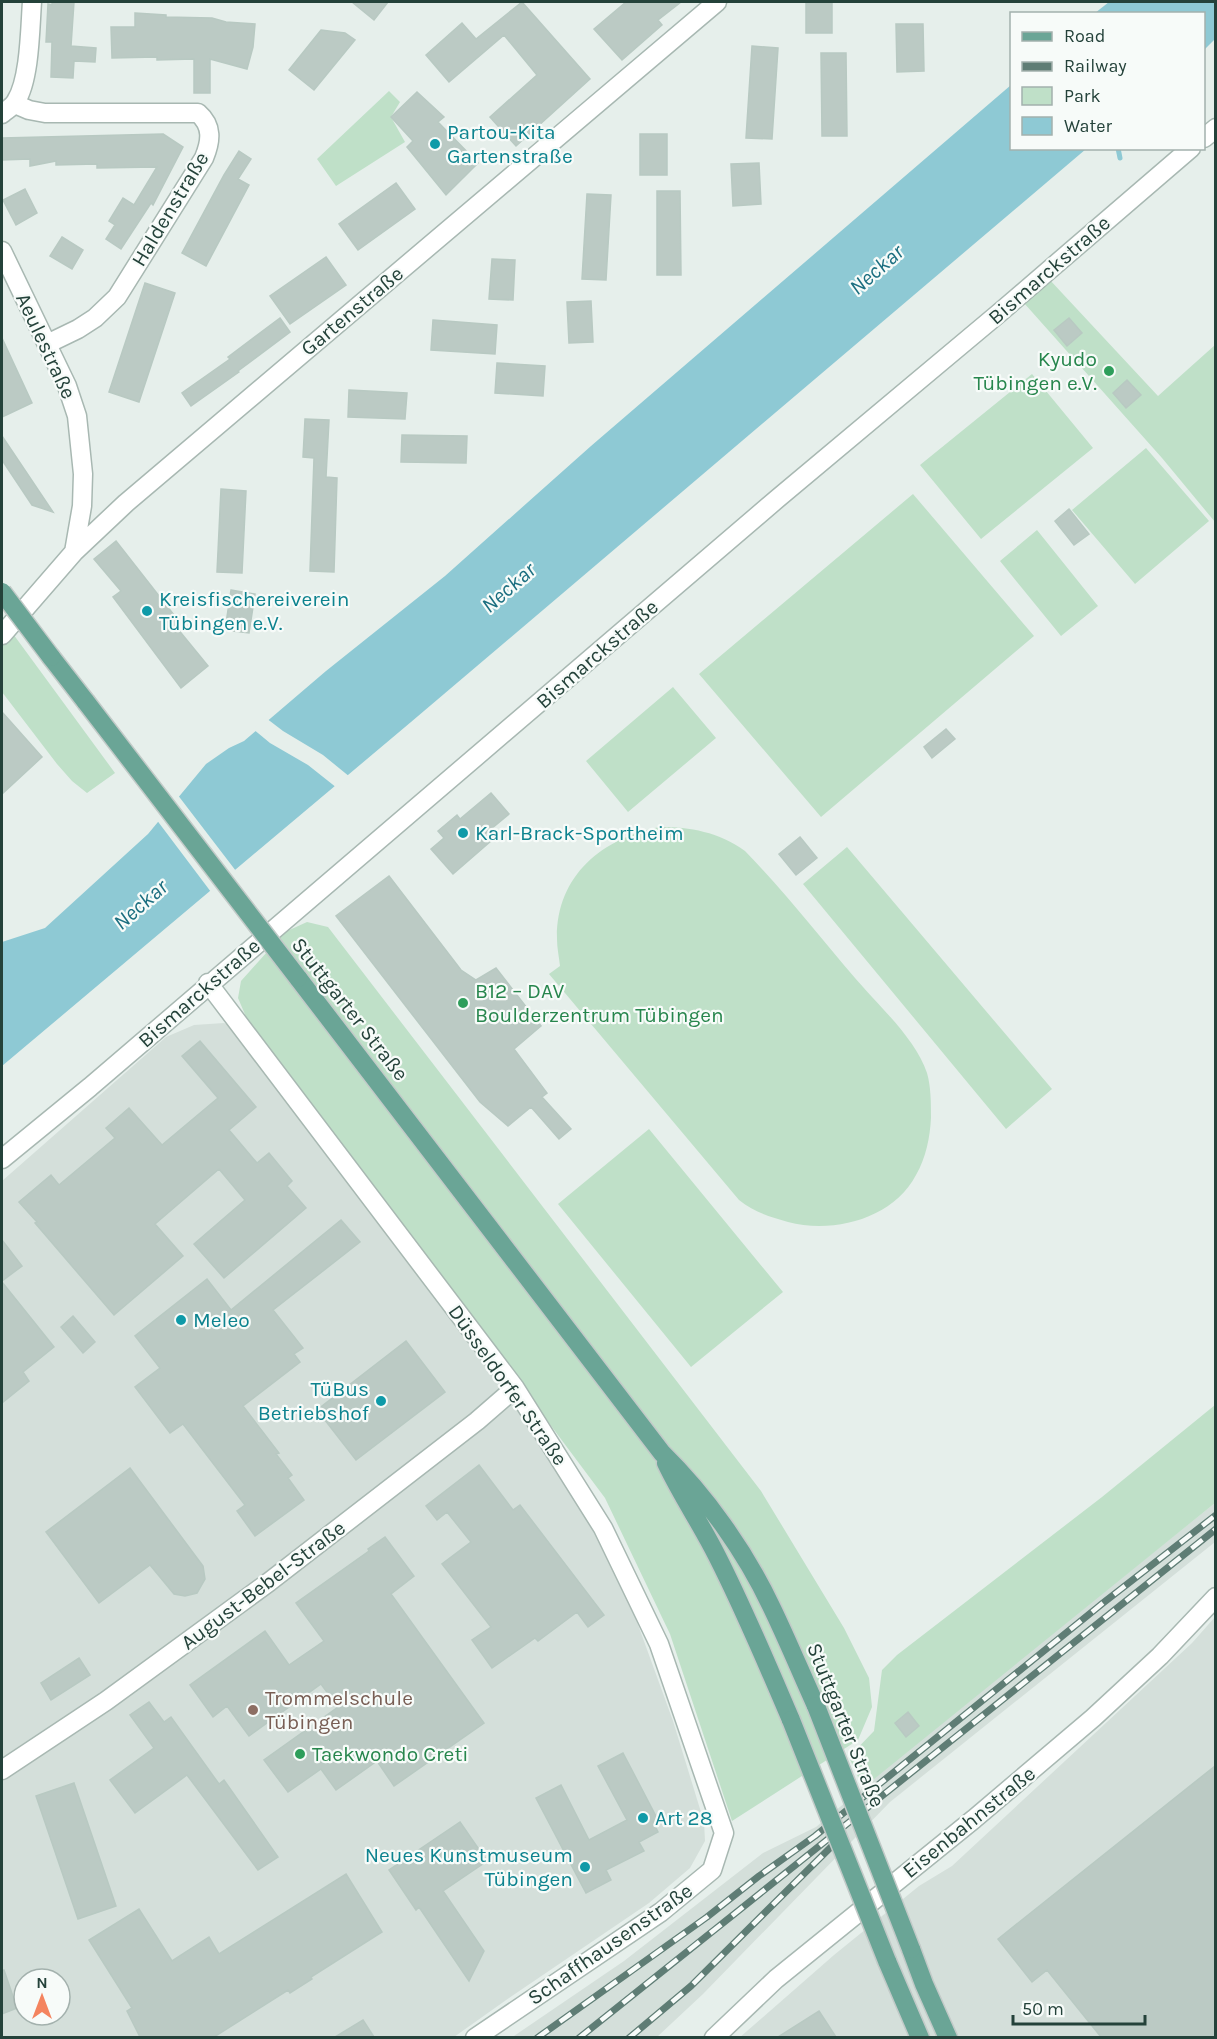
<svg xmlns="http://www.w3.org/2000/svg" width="1217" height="2039" viewBox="0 0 1217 2039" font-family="Karla,sans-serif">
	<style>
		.built { fill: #d4dfda; fill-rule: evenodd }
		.green { fill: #bfe0c8 }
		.water { fill: #8ec9d4 }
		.pier { fill: #e6efeb }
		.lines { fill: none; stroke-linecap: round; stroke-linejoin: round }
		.stream { stroke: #8ec9d4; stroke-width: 5 }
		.building { fill: #bbcac4; stroke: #b8c9c2; stroke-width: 1.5 }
		.minor-casing { stroke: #a8b8b2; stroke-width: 21 }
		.major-casing { stroke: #c2cac8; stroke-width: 21 }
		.minor { stroke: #fff; stroke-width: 18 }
		.major { stroke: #6aa596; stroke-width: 18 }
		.rail-casing { stroke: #5f7d75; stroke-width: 7 }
		.rail { stroke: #f7fbf9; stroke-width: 4.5; stroke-dasharray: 14; stroke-linecap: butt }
		.major-bridge-casing { stroke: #c2cac8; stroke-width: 21; stroke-linecap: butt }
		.major-bridge { stroke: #6aa596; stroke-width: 18 }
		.culture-dot { fill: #0f9aa8; stroke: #f7fbf9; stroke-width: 2 }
		.leisure-dot { fill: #2e9e5b; stroke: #f7fbf9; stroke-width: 2 }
		.education-dot { fill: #8d6e63; stroke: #f7fbf9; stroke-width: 2 }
		.labels { text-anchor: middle; stroke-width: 4.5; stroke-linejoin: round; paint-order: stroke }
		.culture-label { font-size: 21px; fill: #0d838f; stroke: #f7fbf9; text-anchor: start }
		.street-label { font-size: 21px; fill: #24423a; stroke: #f7fbf9 }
		.leisure-label { font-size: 21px; fill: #27864d; stroke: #f7fbf9; text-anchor: start }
		.education-label { font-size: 21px; fill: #785e54; stroke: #f7fbf9; text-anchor: start }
		.water-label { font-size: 22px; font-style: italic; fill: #1c6f80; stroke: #f7fbf9 }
	</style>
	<rect width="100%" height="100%" fill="#e6efeb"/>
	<!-- built -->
	<path class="built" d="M224,1023L239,1031L524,1415L596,1530L633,1611L673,1721L704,1822L705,1841L690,1868L649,1903L509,1998L454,2037H2V1181L166,1037L194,1025ZM24,1979H60V2015H24Z
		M1215,1503V1542L890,1802L703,1994L657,2037L511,2038L624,1961L763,1853L816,1827L950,1715Z
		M1215,1617V2037L739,2038L834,1955L919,1886L952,1866L1192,1643Z"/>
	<!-- green -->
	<path class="green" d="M389,91L400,102L391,117L405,142L336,186L317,159Z
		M1049,279L1158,396L1215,345V522L1162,458L1024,303Z
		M1032,374L1093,448L981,539L920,465Z
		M1146,448L1209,521L1135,584L1072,510Z
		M913,494L1034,636L821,817L699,674Z
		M1037,530L1098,606L1061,636L1000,561Z
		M8,627L115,773L87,793L72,781L57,764L2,692V635Z
		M673,687L716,738L628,812L586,761Z
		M660,827C690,827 719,832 745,851C784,891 819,936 855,978C878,1005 916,1039 927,1073C931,1087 931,1103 931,1118C930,1137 926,1158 916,1175C893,1219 833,1234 788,1222C770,1217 754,1212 739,1200L549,974L560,966C559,957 557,948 557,939C556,876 602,838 660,827Z
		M847,847L1052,1089L1006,1129L803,884Z
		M307,922L328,927L761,1491L844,1628L869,1678L872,1707L858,1740L732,1821L670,1634L605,1498L247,1019L238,998L241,981L285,932Z
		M649,1129L783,1292L691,1367L558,1204Z
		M1215,1405V1503L863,1788L849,1757L874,1731L882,1670L897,1655L1102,1497Z"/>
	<!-- water -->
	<path class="water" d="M1109,2H1215V39L1204,50V14L1095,13Z
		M1011,85L1012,148L1086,149L411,722L2,1066V942L45,928L148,834L206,764L229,748L244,741L326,671L445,576L591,446Z"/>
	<!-- pier -->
	<path class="pier" d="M266,718L283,731L323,755L350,777L337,788L308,765L270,743L253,729Z
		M177,794L236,871L211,892L156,819Z"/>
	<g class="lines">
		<!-- stream -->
		<path class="stream" d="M1118,148L1120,158"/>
	</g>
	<!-- building -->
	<path class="building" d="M52,2H74L71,46L96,48L95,62L74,61L73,78L51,77L52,42H46L48,4L52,5Z
		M352,2H388L374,20Z
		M522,2L590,79L516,146L490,117L537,75L504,35L449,82L426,55L462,23L476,39Z
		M626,2H681L658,20L662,25L622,60L594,29Z
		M806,2H832V33H806Z
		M135,13L166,15V17L212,18L226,22L255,24L253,47L247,69L210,59V93H194V59L157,60V57L112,58L111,27H135Z
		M896,24H923L924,71L897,72Z
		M321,30L345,33L355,40L314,90L289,70Z
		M752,46L778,48L772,139L746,138Z
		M821,53H846L847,136H822Z
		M417,92L444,117L438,122L478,163L446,195L407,147L413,141L391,117Z
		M163,134L183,147L153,205L151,203L121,249L106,239L115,225L109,221L123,198L134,205L157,167L97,168V164L56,165V161L30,166V159L2,160V138Z
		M640,134H667V175H640Z
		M239,151L251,159L238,179L249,185L206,266L182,253L224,175Z
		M759,163L761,204L733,206L731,164Z
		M396,183L415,209L358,250L339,224Z
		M25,189L37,213L16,225L3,200Z
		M657,191H680L681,275H657Z
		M587,194L611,195L606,280L582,279Z
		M62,237L83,250L72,269L50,256Z
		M326,257L346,285L290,324L270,296Z
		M492,259L515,260L513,300L489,299Z
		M145,283L175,293L139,402L109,392Z
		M591,301L593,342L569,343L567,302Z
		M280,318L290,332L238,371L239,372L191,406L182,393L230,359L228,357Z
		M1069,318L1082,333L1067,346L1054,330Z
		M433,320L497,325L495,354L431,350Z
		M2,338L32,403L2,417Z
		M497,363L545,366L543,396L495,393Z
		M1127,380L1141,395L1126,408L1113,393Z
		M349,390L407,393L405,419L348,417Z
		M305,419L329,420L326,477L337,478L334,572L310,571L314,458L303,457Z
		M402,435L467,436L466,463L401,462Z
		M2,436L53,512L32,505L2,460Z
		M221,489L246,491L242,573L217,572Z
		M1069,509L1089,534L1074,545L1055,521Z
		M116,541L181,624L177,628L208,666L181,688L113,597L121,591L94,559Z
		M231,590L255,594L249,633L225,630Z
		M2,712L42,757L2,794Z
		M946,729L955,739L932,758L924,747Z
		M491,793L509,814L485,834L491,841L453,874L431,849L444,838L438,831L457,815L460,819Z
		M800,837L817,858L796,875L779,854Z
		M389,876L461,970L476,980L496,968L541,1026L514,1049L547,1093L542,1097L571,1129L559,1139L531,1107L508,1126L480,1102L336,916Z
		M200,1041L256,1107L229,1130L257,1163L269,1153L292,1181L287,1186L306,1208L224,1278L194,1244L245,1200L219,1169L155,1224L183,1256L114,1315L35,1223L37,1222L19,1202L51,1175L59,1185L115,1138L106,1128L129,1108L162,1145L218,1098L182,1056Z
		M341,1220L360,1242L273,1310L303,1348L294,1354L300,1362L243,1406L279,1453L276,1454L292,1475L288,1478L304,1500L255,1536L237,1511L245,1505L183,1424L170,1433L135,1387L160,1368L135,1336L207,1279L231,1310Z
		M2,1240L22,1266L2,1281Z
		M2,1282L54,1347L23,1372L29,1381L2,1403Z
		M73,1316L95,1342L83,1353L61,1327Z
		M406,1341L445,1392L356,1460L317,1410Z
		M479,1465L513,1510L520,1505L604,1615L588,1627L577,1612L538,1641L535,1638L492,1668L472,1640L491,1627L442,1564L471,1542L447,1512L437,1520L426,1506Z
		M130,1468L203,1566L205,1579L197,1593L185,1596L174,1594L150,1565L99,1603L46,1532Z
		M385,1537L414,1576L391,1594L484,1723L394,1786L377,1761L336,1790L321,1769L288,1792L264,1760L338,1707L321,1684L249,1736L227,1706L213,1717L190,1685L265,1631L289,1665L324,1641L296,1603L369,1551L368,1549Z
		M79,1658L90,1675L51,1700L41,1683Z
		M149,1702L164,1722L171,1717L219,1784L224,1780L278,1857L258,1870L187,1775L135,1813L110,1780L154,1748L130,1715Z
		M908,1712L919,1726L906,1737L895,1723Z
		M623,1753L658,1820L653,1822L658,1832L639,1842L644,1851L606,1870L611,1880L586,1893L536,1798L561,1785L589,1840L627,1820L598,1766Z
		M1215,1766V2037H1101L1047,1970L1032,1982L998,1939Z
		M74,1783L116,1906L78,1919L36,1796Z
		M460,1822L487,1861L443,1891L484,1951L469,1981L419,1907L416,1910L389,1870Z
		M346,1874L382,1932L311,1977L312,1979L290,1993L288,1990L214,2037H140L127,2011L132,2008L89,1940L139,1909L172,1961L209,1937L219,1954Z
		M2,1970H4L17,2008L2,2014Z
		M819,2011L836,2037H778Z
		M363,2020L374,2037H335Z"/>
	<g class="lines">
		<defs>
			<path id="minor" d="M15,104L29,110L45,113H198C213,126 211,141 204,158L117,297L95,318L78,329L47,344
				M2,114C6,110 13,107 16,101C30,79 30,28 32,2
				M1204,138L1216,128
				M2,251L67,386L77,416L83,474L82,506L74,552
				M2,635L74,552L126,503L717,2
				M208,983L515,1388L603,1528L659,1644L724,1833L712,1870L661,1912L475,2038
				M2,1159L90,1087L777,499L998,314L1191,148
				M2,1770L106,1701L269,1582L477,1421L515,1388
				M714,2038L776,1979L974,1819L1093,1718L1160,1656L1216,1597"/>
			<path id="major" d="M51,657L86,702
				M298,978L662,1453C705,1495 745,1551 771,1606C787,1639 801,1673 816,1706
				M666,1463C681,1495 701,1524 717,1556C744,1609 767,1664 791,1720
				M911,1949L924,1984L948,2038
				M887,1961L920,2038"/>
		</defs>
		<!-- minor casing -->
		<use href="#minor" class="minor-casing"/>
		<!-- major casing -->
		<use href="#major" class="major-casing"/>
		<!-- minor -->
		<use href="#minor" class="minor"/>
		<!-- major -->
		<use href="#major" class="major"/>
		<defs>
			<path id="rail" d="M537,2038L707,1917L759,1876L815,1836L1103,1603L1216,1515
				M579,2038L1216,1529
				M629,2038L691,1986L837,1841"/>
		</defs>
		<!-- rail casing -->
		<use href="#rail" class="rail-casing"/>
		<!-- rail -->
		<use href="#rail" class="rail"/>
		<defs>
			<path id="major-bridge" d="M2,592L51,657
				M86,702L298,978
				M816,1706L911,1949
				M791,1720L887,1961"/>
		</defs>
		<!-- major-bridge casing -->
		<use href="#major-bridge" class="major-bridge-casing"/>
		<!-- major-bridge -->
		<use href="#major-bridge" class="major-bridge"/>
	</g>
	<!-- markers -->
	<g class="culture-dot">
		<circle cx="435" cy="144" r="6"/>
		<circle cx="147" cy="611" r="6"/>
		<circle cx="463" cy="833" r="6"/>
		<circle cx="181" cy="1320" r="6"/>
		<circle cx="381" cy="1401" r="6"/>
		<circle cx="643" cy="1818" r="6"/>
		<circle cx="585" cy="1867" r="6"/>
	</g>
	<g class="leisure-dot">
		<circle cx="1109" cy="371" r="6"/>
		<circle cx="463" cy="1003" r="6"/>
		<circle cx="300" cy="1754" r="6"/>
	</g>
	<circle class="education-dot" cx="253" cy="1710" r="6"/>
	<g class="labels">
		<!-- culture labels -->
		<g class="culture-label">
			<text x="447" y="139">Partou-Kita<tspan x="447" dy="24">Gartenstraße</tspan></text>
			<text x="159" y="606">Kreisfischereiverein<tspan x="159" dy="24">Tübingen e.V.</tspan></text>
			<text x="475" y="840">Karl-Brack-Sportheim</text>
			<text x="193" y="1327">Meleo</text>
			<text x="369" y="1396" text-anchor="end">TüBus<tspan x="369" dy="24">Betriebshof</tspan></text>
			<text x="655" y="1825">Art 28</text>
			<text x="573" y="1862" text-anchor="end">Neues Kunstmuseum<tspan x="573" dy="24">Tübingen</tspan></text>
		</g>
		<!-- street labels -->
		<g class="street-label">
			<text transform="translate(170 209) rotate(-59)" y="7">Haldenstraße</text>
			<text transform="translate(1049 270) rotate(-41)" y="7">Bismarckstraße</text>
			<text transform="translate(352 311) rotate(-40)" y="7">Gartenstraße</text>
			<text transform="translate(46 346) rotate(65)" y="7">Aeulestraße</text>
			<text transform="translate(597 654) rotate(-41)" y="7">Bismarckstraße</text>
			<text transform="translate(199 993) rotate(-41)" y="7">Bismarckstraße</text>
			<text transform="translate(350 1009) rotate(52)" y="7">Stuttgarter Straße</text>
			<text transform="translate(508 1385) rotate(55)" y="7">Düsseldorfer Straße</text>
			<text transform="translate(263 1585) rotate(-37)" y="7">August-Bebel-Straße</text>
			<text transform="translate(846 1725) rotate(68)" y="7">Stuttgarter Straße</text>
			<text transform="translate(969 1822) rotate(-39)" y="7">Eisenbahnstraße</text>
			<text transform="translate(610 1944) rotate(-35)" y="7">Schaffhausenstraße</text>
		</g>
		<!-- leisure labels -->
		<g class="leisure-label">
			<text x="1097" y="366" text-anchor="end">Kyudo<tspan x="1097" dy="24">Tübingen e.V.</tspan></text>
			<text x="475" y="998">B12 – DAV<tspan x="475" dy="24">Boulderzentrum Tübingen</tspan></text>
			<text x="312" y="1761">Taekwondo Creti</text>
		</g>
		<!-- education labels -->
		<g class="education-label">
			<text x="265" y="1705">Trommelschule<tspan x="265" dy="24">Tübingen</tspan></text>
		</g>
		<!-- water labels -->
		<g class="water-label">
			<text transform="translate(876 269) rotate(-41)" y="8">Neckar</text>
			<text transform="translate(508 587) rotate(-41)" y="8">Neckar</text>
			<text transform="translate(140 904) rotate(-41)" y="8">Neckar</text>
		</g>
	</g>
	<!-- border -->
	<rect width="1217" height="2039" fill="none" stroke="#24423a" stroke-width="6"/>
	<!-- legend -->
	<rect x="1010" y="12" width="195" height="138" fill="#f7fbf9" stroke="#a3b1ad" stroke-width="1.5"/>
	<rect x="1022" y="32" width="30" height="9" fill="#6aa596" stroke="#a3b1ad" stroke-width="1.5"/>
	<text x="1064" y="42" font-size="18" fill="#24423a">Road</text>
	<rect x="1022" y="62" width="30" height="9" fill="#5f7d75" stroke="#a3b1ad" stroke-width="1.5"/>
	<text x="1064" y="72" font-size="18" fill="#24423a">Railway</text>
	<rect x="1022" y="87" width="30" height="18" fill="#bfe0c8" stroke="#a3b1ad" stroke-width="1.5"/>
	<text x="1064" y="102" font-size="18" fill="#24423a">Park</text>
	<rect x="1022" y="117" width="30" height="18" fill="#8ec9d4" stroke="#a3b1ad" stroke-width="1.5"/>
	<text x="1064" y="132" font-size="18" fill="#24423a">Water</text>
	<!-- north arrow -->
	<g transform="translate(42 1997)"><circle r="28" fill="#f7fbf9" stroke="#a3b1ad" stroke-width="1.5"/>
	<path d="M0-4.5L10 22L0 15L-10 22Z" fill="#f4845f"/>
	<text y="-9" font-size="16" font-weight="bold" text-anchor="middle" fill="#24423a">N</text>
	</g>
	<!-- scale -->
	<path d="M1013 2015v9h132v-9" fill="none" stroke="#24423a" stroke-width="3"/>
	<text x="1022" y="2015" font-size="18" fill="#24423a" stroke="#f7fbf9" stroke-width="4.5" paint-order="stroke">50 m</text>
</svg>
